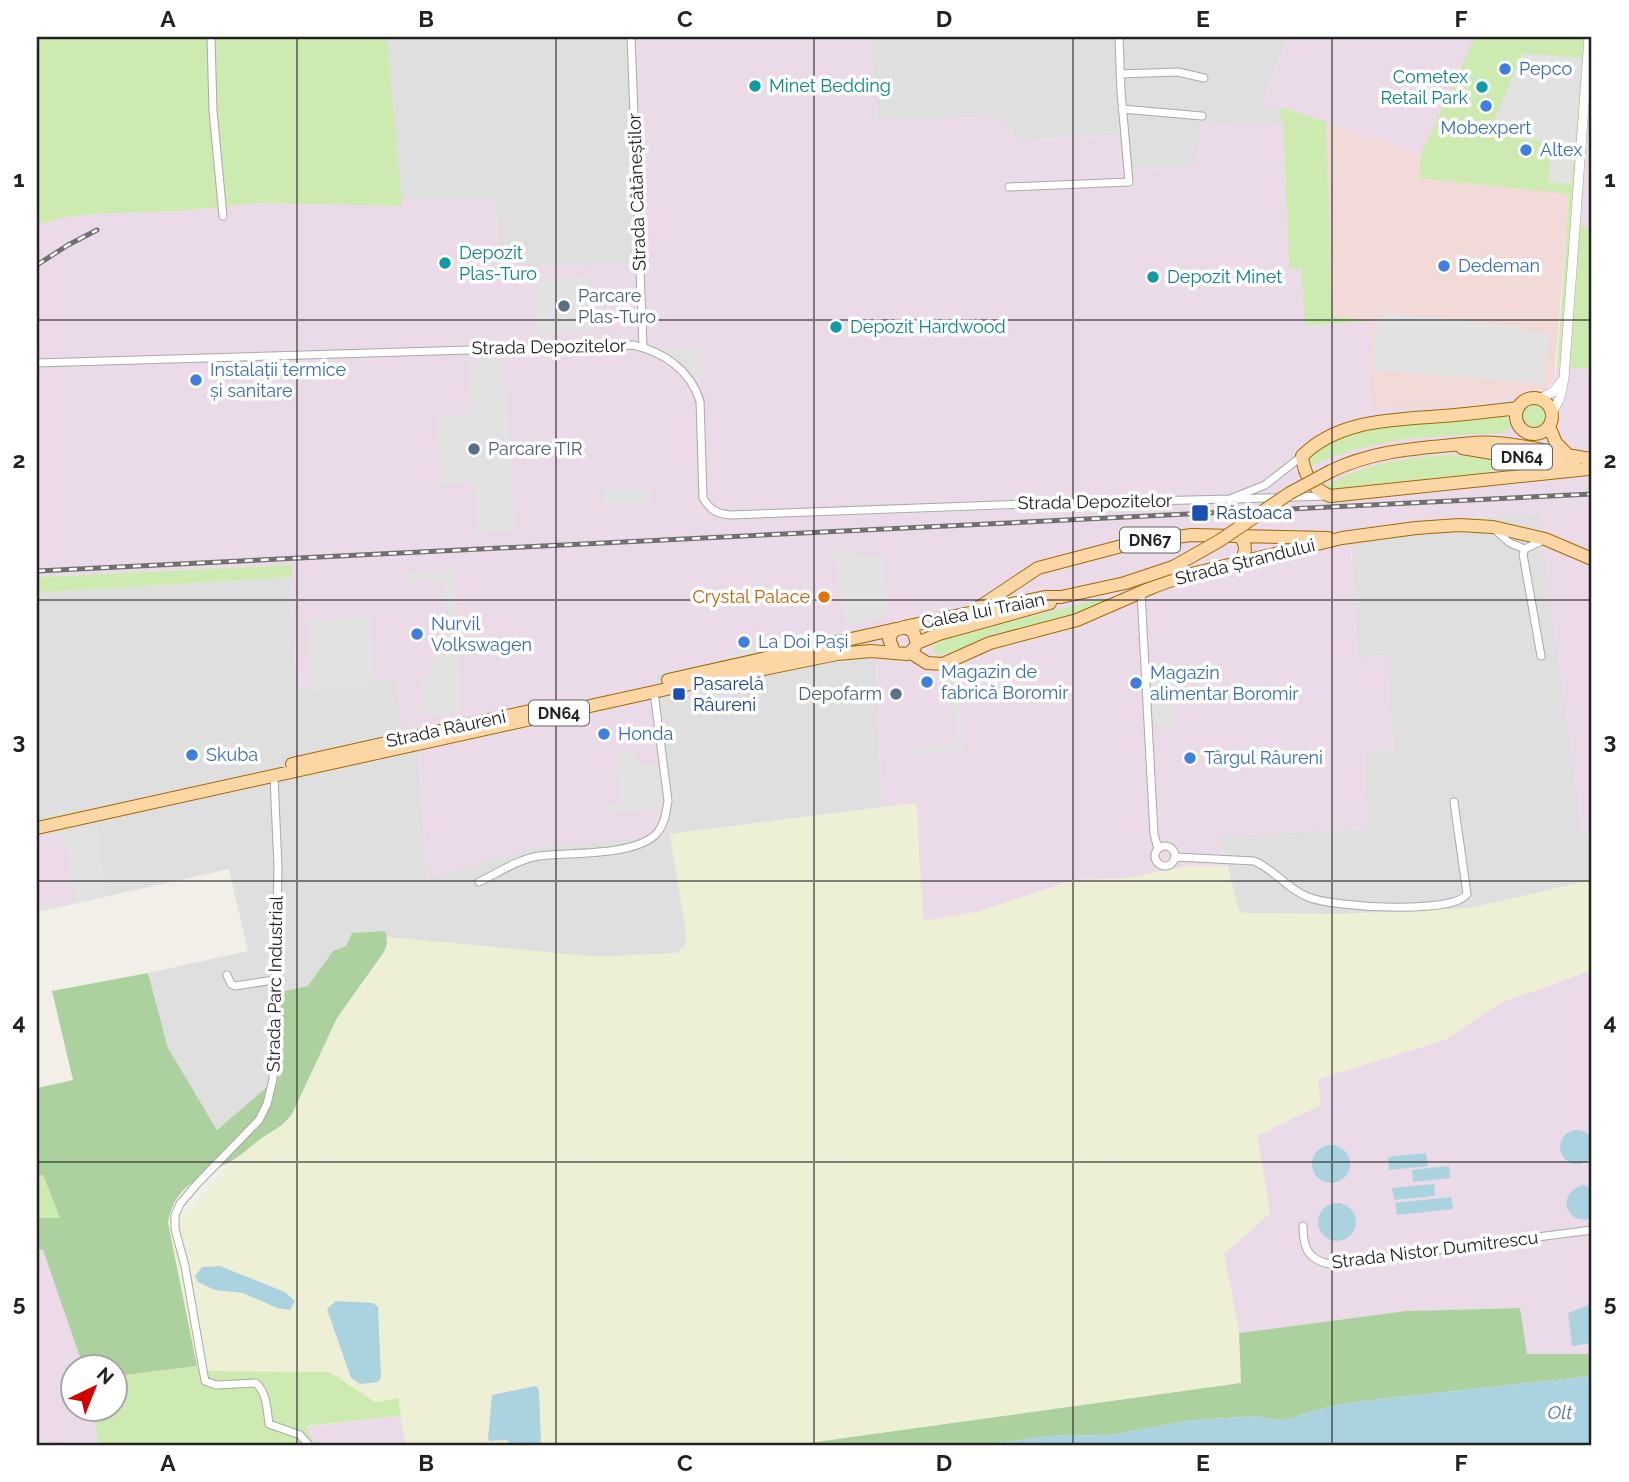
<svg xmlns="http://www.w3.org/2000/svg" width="1629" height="1482" viewBox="0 0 1629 1482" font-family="Raleway,sans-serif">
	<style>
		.residential { fill: #e0dfdf }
		.commercial { fill: #f2dad9 }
		.industrial { fill: #ebdbe8 }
		.farmland { fill: #eef0d5 }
		.grass { fill: #cdebb0 }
		.forest { fill: #add19e }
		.parking { fill: #e2e2e2 }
		.water { fill: #aad3df }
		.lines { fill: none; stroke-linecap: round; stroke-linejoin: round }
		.minor-casing { stroke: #a9a9a9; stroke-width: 9 }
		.tertiary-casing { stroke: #a9a9a9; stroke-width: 10 }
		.primary-casing { stroke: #a06b00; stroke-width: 14 }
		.minor { stroke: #fff; stroke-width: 7 }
		.tertiary { stroke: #fff; stroke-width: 9 }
		.primary { stroke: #fcd6a4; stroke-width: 12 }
		.rail-casing { stroke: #707070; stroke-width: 5 }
		.rail { stroke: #fff; stroke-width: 2.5; stroke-dasharray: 8; stroke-linecap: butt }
		.primary-bridge-casing { stroke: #a06b00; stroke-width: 14; stroke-linecap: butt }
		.primary-bridge { stroke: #fcd6a4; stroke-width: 12 }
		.grid { fill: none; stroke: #222; stroke-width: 2; stroke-opacity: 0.55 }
		.shop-dot { fill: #3f7fe0; stroke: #fff; stroke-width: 2.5 }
		.culture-dot { fill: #0f9aa8; stroke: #fff; stroke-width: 2.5 }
		.service-dot { fill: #5c6f8a; stroke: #fff; stroke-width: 2.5 }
		.transit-dot { fill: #1a4fb4; stroke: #fff; stroke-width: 2.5 }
		.food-dot { fill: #e8710a; stroke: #fff; stroke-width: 2.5 }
		.labels { text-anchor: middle; stroke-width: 7; stroke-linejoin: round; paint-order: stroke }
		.shield { fill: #fff; stroke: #646464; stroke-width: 2 }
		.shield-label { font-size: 16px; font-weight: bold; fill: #222 }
		.shop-label { font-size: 18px; fill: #366cbe; stroke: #fff; text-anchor: start }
		.culture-label { font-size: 18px; fill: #0d838f; stroke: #fff; text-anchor: start }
		.street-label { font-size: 18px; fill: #222; stroke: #fff }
		.service-label { font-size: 18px; fill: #4e5e75; stroke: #fff; text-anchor: start }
		.transit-label { font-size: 18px; fill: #164399; stroke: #fff; text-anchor: start }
		.food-label { font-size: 18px; fill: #c56008; stroke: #fff; text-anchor: end }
		.water-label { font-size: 19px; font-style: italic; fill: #4a7aab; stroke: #fff }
		.neatline { fill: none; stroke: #222; stroke-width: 2.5 }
		.grid-label { font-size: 23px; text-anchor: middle; font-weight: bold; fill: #222 }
	</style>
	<rect width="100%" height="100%" fill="#f2efe9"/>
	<!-- residential -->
	<path class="residential" d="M387,37H636L647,265L499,266L400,199Z
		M870,37H1288L1263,103L1279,111L1283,123L1203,124L1195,165L1124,171L1119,135L1016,140L1010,128L994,117L877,119Z
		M1539,513L1583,834L1592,833V880L1471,908L1341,914L1243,913L1239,911L1220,836L1368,829L1364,751L1393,750L1386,655L1357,657L1351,544L1416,533L1455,518Z
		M292,577L290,608L396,678L402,725L419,754L427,879L525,849L669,834L656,674L865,627L876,663L882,807L670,834L687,938L685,946L677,953L598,957L386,937L383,931L352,933L346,946L333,951L308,986L280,992L282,1074L217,1130L168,1048L148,973L248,951L229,869L37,912V593Z"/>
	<!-- commercial -->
	<path class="commercial" d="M1471,37H1586L1569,195L1554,382L1545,389L1471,407L1370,408L1368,374L1332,317L1330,305L1326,122L1420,153Z"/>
	<!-- industrial -->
	<path class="industrial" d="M636,37H870L877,119L994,117L1004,120L1016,140L1119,135L1124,171L1195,165L1203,124L1283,123L1289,269H1301L1305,326L1370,321L1368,374L1370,408L1471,407L1550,387L1554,382L1557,367L1592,369V833L1583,834L1538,513L1456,518L1449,531L1416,533L1351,545L1357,657L1387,655L1394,750L1364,751L1369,829L1220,836L1226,866H1189L1122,879L1073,880L978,912L923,921L916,803L882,807L876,663L865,627L656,674L670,834L525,849L427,879L419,754L402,725L396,678L298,691L290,608L291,565L37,577V225L61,218L95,214L180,211L261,203L496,198L499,266L647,265Z
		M1288,37H1475L1421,154L1281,107L1279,111L1263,103Z
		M1586,112L1592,113V227H1581Z
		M63,832L76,902L37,910V838Z
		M1592,970V1354H1526L1519,1308L1406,1311L1239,1333L1224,1253L1270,1213L1257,1136L1320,1105L1318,1079L1444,1040L1500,1003Z
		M37,1249L43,1250L83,1366H74V1408L93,1409L98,1445H37Z
		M401,1416L406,1445H314L305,1427Z"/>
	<!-- farmland -->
	<path class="farmland" d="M916,803L923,921L978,912L1073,880L1122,879L1189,866H1226L1239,911L1243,913L1341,914L1471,908L1592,880V970L1500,1003L1444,1040L1318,1079L1320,1105L1257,1136L1270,1213L1224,1254L1239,1333L1242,1383L794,1445H406L397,1398L375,1402L330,1372L208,1371L197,1366L168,1223L191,1209L237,1158L260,1138L283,1126L292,1114L337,1018L377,964L388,941L386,937L598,957L677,953L685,946L687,938L670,834Z"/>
	<!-- grass -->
	<path class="grass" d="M37,37H387L402,206L261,203L180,211L95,214L61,218L37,225Z
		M1475,37H1592L1581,227H1592V369L1557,367L1569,194L1420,178L1421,154Z
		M1281,107L1326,122L1332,316L1370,321L1305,326L1301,269H1289L1283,123L1279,111Z
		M1521 416a12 12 0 1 1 24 0a12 12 0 1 1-24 0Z
		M1503,414L1511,423L1510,428L1503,433C1432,436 1375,436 1309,467L1307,459C1319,448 1332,439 1348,434C1395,419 1454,419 1503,414Z
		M1448,455L1493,458L1497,461V467C1475,482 1365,488 1333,491L1323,487C1361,464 1405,458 1448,455Z
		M291,565L292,577L37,593V577Z
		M1105,598L1106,601L1067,618L995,633L950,653L936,655L932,651L934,645L953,636Z
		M43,1175L60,1218H37V1176Z
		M197,1366L208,1371L330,1372L375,1402L398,1398L401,1416L306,1426L314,1445H98L93,1409L116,1408V1376Z"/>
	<!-- forest -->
	<path class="forest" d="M383,931L386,933L387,944L384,952L337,1018L292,1114C281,1129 272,1130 258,1141C251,1146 244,1153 236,1158C206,1177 175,1181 168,1223L197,1366L116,1376V1366H83L43,1250L37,1249V1218H60L43,1175L37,1176V1088L73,1080L52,991L148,973L168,1048L217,1130L282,1074L280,992L308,986L333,951L346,946L352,933Z
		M1520,1308L1527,1354H1592V1376L1354,1402L1319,1409L1283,1421L1254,1416L1187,1421L1110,1435L1050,1436L981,1445H794L1241,1383L1239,1333L1406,1311Z"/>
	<!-- parking -->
	<path class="parking" d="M1523,53L1582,58L1571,184L1548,182L1551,142L1496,136L1495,118Z
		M590,277L593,332L537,335L534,280Z
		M1382,313L1524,327L1525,332L1549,333L1544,384L1377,370V364H1373L1376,318H1381Z
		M654,347H702L703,377L694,376L679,359Z
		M504,359L515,530L477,533L474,482L441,484L436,417L471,414L468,361Z
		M604,490H651V504L604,505Z
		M851,550L859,557L884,556L888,617L845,626L833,552Z
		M454,570L462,711L424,717L421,675L431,674L430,661L436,660V650L445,649L442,581H409L408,572Z
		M370,616L375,686L312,691L308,620Z
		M791,639L794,648L726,662L725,657L733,655V651Z
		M1173,660L1176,725L1153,726L1149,662Z
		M958,669L962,740H956L951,670Z
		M963,744L964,751L914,754V747Z
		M634,750L636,766L658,764L660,809L605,813L604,805L620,803L616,751Z
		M98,825L106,895L76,902L63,833Z"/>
	<!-- water -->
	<path class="water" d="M1560 1147a17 17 0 1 1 34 0a17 17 0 1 1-34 0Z
		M1312 1164a19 19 0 1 1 38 0a19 19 0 1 1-38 0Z
		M1426,1153L1428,1166L1389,1170L1388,1157Z
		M1449,1166L1450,1178L1413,1182L1412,1170Z
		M1434,1184L1435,1196L1394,1200L1392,1188Z
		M1583,1185L1592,1188V1218C1566,1227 1555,1193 1583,1185Z
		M1451,1197L1453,1209L1397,1215L1395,1203Z
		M1318 1222a19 19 0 1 1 38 0a19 19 0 1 1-38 0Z
		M220,1266L285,1292L295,1301L290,1310L277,1308L243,1293L215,1290L198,1282L195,1276L202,1267Z
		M336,1301L373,1303L378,1307L381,1377L378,1382L360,1384L351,1378L327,1309Z
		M1592,1304V1343L1572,1346L1568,1313Z
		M1592,1376V1445H981L1050,1436L1110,1435L1187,1421L1254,1416L1283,1421L1319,1409L1354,1402Z
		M536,1386L539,1390L541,1445H513L506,1440L490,1441L488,1439L492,1395Z"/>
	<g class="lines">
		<defs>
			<path id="minor" d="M211,37L213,111L223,216
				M631,37L643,347
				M1120,74L1178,72L1204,78
				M1122,109L1202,116
				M1009,187L1129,182L1121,91L1119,37
				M37,363L633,345C664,352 690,370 700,401L703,498C710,510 717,514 731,515L1028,504L1230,499L1265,485L1302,456
				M1238,499L1324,496
				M1493,528L1510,543L1525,549
				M1141,592L1154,834L1158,849
				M1541,656L1523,554L1525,549L1545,539
				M274,777L278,867L273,1079L267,1104L259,1120L196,1185L180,1204L175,1215V1229L185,1266L205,1381L216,1385L256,1383C267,1393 267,1410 269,1424L300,1435L309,1445
				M1155 856a10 10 0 1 1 20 0a10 10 0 1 1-20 0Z
				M1176,857L1254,861C1274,869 1287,889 1308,897C1331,907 1453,915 1467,894L1454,802
				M479,882C498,873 518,859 539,856C569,852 637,857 658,832C665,823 666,812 668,801L654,692
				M227,975L231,984L235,986L274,980
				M1303,1226C1303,1248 1308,1260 1330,1264L1592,1230"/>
			<path id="tertiary" d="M1539,399L1553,392L1563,380
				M1552,413L1560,398L1564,378L1589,37"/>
			<path id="primary" d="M1516 416a18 18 0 1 1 36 0a18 18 0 1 1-36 0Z
				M1518,408C1493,411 1468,414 1443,416C1394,420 1339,419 1302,456C1304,475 1312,489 1330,496L1588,469
				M1549,426L1556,443L1568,455
				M1462,448L1575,467
				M1331,471C1371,452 1409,449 1452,445C1467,444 1481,441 1496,443C1528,445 1560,455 1592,459
				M1236,564C1247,555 1248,545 1238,534
				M975,610L1038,568L1137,542L1192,535L1328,538
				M904,627L1045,597H1061
				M917,643L939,634L1050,603
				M911,653L927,663L943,664L990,643L1077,620L1153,587L1183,576L1342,538L1416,528L1459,525L1493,527L1545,539L1592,559
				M668,680L896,629
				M292,764L548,707
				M37,828L676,687L837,654L871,651L907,654L913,650L917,643L913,631L904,627L893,631L889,639L894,651"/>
		</defs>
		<!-- minor casing -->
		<use href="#minor" class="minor-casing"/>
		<!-- tertiary casing -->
		<use href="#tertiary" class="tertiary-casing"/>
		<!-- primary casing -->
		<use href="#primary" class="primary-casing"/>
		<!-- minor -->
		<use href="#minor" class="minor"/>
		<!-- tertiary -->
		<use href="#tertiary" class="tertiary"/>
		<!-- primary -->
		<use href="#primary" class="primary"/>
		<defs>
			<path id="rail" d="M37,265L68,245L97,230
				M37,571L1592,494"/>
		</defs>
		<!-- rail casing -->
		<use href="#rail" class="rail-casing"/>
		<!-- rail -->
		<use href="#rail" class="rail"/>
		<defs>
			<path id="primary-bridge" d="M1061,597L1125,583L1173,567L1219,541L1290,493L1331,471"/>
		</defs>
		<!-- primary-bridge casing -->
		<use href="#primary-bridge" class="primary-bridge-casing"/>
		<!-- primary-bridge -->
		<use href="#primary-bridge" class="primary-bridge"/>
	</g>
	<!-- grid -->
	<path class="grid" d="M297,37V1445M556,37V1445M814,37V1445M1073,37V1445M1332,37V1445M37,320H1592M37,600H1592M37,881H1592M37,1162H1592"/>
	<!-- markers -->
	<g class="shop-dot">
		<circle cx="1505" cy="69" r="7"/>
		<circle cx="1486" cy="106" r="7"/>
		<circle cx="1526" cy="150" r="7"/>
		<circle cx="1444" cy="266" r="7"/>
		<circle cx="196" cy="380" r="7"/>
		<circle cx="417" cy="634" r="7"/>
		<circle cx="744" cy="642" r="7"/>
		<circle cx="927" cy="682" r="7"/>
		<circle cx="1136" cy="683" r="7"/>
		<circle cx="604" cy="734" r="7"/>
		<circle cx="192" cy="755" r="7"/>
		<circle cx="1190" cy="758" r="7"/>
	</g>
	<g class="culture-dot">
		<circle cx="755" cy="86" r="7"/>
		<circle cx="1482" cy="87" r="7"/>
		<circle cx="445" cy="263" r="7"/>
		<circle cx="1153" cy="277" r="7"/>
		<circle cx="836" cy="327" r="7"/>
	</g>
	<g class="service-dot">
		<circle cx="564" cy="306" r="7"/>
		<circle cx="474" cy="449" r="7"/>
		<circle cx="896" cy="694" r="7"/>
	</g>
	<g class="transit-dot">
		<rect x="1191" y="504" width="18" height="18" rx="3.5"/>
		<rect x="672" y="687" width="14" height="14" rx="3.5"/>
	</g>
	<circle class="food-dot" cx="824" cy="597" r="7"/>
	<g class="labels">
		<!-- shield labels -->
		<g class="shield">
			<rect x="1492" y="444.5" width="60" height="25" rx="5"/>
			<rect x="1120" y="527.5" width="60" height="25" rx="5"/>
			<rect x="529" y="700.5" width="60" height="25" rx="5"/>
		</g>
		<g class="shield-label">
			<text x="1522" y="463">DN64</text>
			<text x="1150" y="546">DN67</text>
			<text x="559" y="719">DN64</text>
		</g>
		<!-- shop labels -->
		<g class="shop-label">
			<text x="1519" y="75">Pepco</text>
			<text x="1486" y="134" text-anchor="middle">Mobexpert</text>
			<text x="1540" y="156">Altex</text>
			<text x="1458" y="272">Dedeman</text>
			<text x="210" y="376">Instalații termice<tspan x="210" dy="21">și sanitare</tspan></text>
			<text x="431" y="630">Nurvil<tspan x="431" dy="21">Volkswagen</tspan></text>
			<text x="758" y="648">La Doi Pași</text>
			<text x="941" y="678">Magazin de<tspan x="941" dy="21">fabrică Boromir</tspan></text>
			<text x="1150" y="679">Magazin<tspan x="1150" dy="21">alimentar Boromir</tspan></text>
			<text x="618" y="740">Honda</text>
			<text x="206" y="761">Skuba</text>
			<text x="1204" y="764">Târgul Râureni</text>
		</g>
		<!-- culture labels -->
		<g class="culture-label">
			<text x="1468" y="83" text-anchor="end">Cometex<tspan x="1468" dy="21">Retail Park</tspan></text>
			<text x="769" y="92">Minet Bedding</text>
			<text x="459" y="259">Depozit<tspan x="459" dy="21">Plas-Turo</tspan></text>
			<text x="1167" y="283">Depozit Minet</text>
			<text x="850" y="333">Depozit Hardwood</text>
		</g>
		<!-- street labels -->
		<g class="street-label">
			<text transform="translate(637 192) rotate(-92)" y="6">Strada Cătăneștilor</text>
			<text transform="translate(549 347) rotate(-1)" y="6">Strada Depozitelor</text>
			<text transform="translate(1095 502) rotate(-1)" y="6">Strada Depozitelor</text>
			<text transform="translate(1245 562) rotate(-14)" y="6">Strada Ștrandului</text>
			<text transform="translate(983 611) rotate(-11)" y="6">Calea lui Traian</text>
			<text transform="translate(446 729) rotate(-12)" y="6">Strada Râureni</text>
			<text transform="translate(275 984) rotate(-89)" y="6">Strada Parc Industrial</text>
			<text transform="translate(1435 1250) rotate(-7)" y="6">Strada Nistor Dumitrescu</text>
		</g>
		<!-- service labels -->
		<g class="service-label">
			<text x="578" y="302">Parcare<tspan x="578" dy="21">Plas-Turo</tspan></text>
			<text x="488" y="455">Parcare TIR</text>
			<text x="882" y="700" text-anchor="end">Depofarm</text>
		</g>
		<!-- transit labels -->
		<g class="transit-label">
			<text x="1216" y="519">Răstoaca</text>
			<text x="693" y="690">Pasarelă<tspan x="693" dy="21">Râureni</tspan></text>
		</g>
		<!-- food labels -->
		<g class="food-label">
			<text x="810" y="603">Crystal Palace</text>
		</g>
		<!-- water labels -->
		<g class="water-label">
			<text x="1560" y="1419">Olt</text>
		</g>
	</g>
	<!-- border -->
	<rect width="1629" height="1482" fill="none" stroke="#ffffff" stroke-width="77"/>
	<!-- north arrow -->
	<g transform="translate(94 1388) rotate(43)"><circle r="33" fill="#ffffff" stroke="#a7a7a7" stroke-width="2"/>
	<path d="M0-5L12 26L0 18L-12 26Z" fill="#d40000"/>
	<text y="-10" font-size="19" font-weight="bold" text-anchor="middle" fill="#222222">N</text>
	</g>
	<rect x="38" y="38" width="1552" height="1406" class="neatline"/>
	<g class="grid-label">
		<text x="168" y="27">A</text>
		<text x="426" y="27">B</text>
		<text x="685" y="27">C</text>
		<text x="944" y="27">D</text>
		<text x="1203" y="27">E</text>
		<text x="1461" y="27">F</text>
		<text x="19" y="187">1</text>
		<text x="1610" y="187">1</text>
		<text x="19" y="468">2</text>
		<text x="1610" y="468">2</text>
		<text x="19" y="749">3</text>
		<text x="1610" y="749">3</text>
		<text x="19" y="1030">4</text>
		<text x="1610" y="1030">4</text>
		<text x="19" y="1311">5</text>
		<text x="1610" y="1311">5</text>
		<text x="168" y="1471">A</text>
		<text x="426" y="1471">B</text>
		<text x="685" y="1471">C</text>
		<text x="944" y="1471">D</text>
		<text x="1203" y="1471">E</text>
		<text x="1461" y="1471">F</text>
	</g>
</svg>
